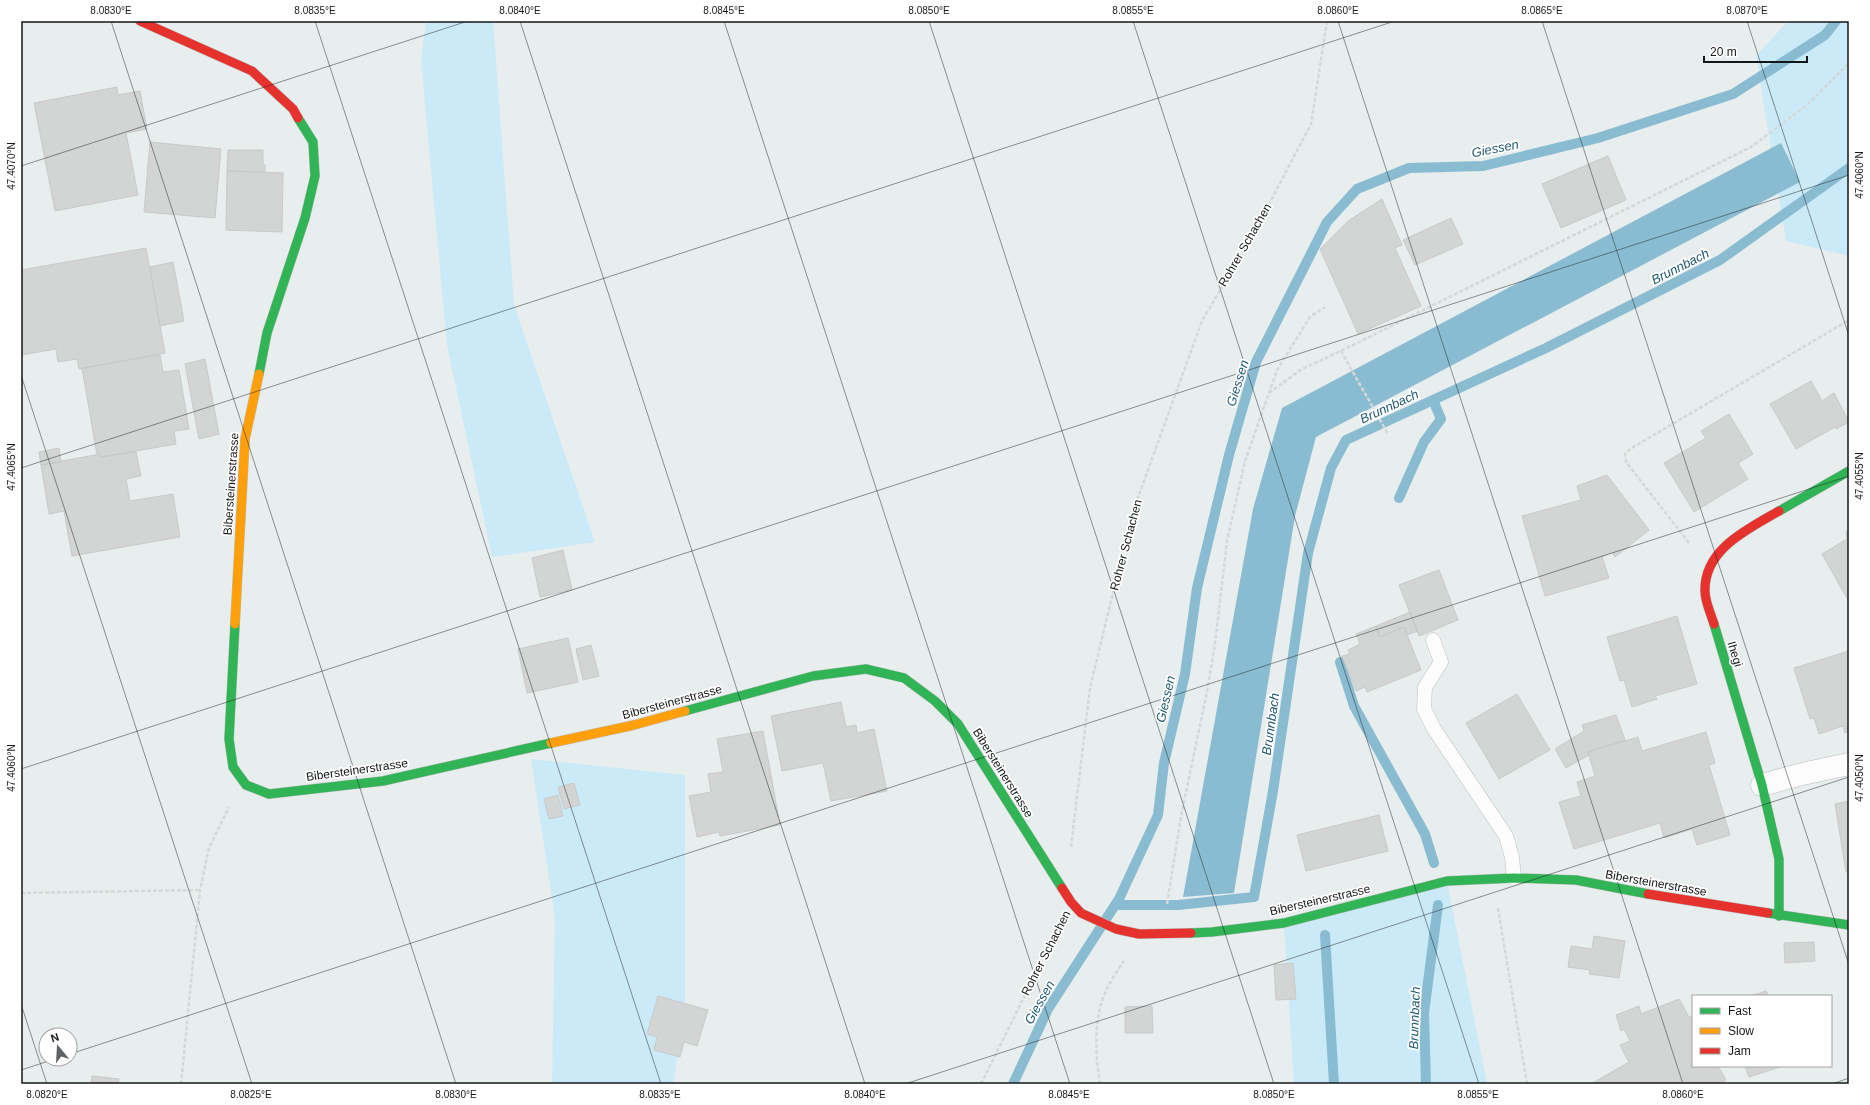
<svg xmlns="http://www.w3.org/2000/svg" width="1870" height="1105" viewBox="0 0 1870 1105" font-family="Helvetica,sans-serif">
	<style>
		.green { fill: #cbeaf7 }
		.water { fill: #8abcd1 }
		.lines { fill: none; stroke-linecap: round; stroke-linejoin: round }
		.stream { stroke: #8abcd1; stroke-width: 10 }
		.building { fill: #d3d5d4; stroke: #c8caca }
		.lane-casing { stroke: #babdbe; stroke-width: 15 }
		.street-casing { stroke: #babdbe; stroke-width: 23 }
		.fast-casing { stroke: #babdbe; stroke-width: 10 }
		.slow-casing { stroke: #babdbe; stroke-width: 10 }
		.jam-casing { stroke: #babdbe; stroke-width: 10 }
		.path { stroke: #d6d8d8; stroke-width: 2.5; stroke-dasharray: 4 2; stroke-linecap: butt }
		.lane { stroke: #fcfcfc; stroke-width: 14 }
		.street { stroke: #fcfcfc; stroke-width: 22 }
		.fast { stroke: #30b455; stroke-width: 9 }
		.slow { stroke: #ff9f0a; stroke-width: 9 }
		.jam { stroke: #e5322d; stroke-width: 9 }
		.ticks { fill: none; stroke: #141718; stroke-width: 1; stroke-opacity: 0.45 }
		.labels { text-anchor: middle; stroke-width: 3.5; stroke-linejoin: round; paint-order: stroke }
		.street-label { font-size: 12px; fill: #141718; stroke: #fff }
		.water-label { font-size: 13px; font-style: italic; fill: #21596f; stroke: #fff }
		.neatline { fill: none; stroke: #141718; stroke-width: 1.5 }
		.ticks-label { font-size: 10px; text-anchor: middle; fill: #141718 }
	</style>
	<rect width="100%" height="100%" fill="#e8edee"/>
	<!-- green -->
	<path class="green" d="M426,21H493L514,305L595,542L492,557L447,345L421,60Z
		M1788,21H1849V256L1786,241L1756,56Z
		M531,759L685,775V1008L673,1084H552L555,918Z
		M1447,881L1487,1084H1294L1284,923Z"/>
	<!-- water -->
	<path class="water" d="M1781,143L1800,182L1316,437L1295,516L1234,893L1183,897L1253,509L1282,408Z"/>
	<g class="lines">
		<!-- stream -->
		<path class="stream" d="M1399,498L1424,442L1441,419L1433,400
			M1340,662L1354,706L1425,834L1434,863
			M1115,905H1178L1254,897L1273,791L1308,553L1331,468L1346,440L1546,348L1720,260L1849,168
			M1325,935L1334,1084
			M1013,1084L1048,1009L1119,899L1158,815L1164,763L1185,674L1197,588L1229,455L1256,362L1327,222L1357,189L1409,168L1483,166L1598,138L1733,94L1825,35L1836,21
			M1426,1084L1424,1013L1438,905"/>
	</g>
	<!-- building -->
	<path class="building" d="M117,87L118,95L140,91L147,129L126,133L138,195L55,211L34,103Z
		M150,142L221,149L215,218L144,212Z
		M228,150H263V165H265V172L227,171Z
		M1608,156L1626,200L1561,228L1542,184Z
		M227,171L283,173L282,232L226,230Z
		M1382,199L1402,245L1395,248L1421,306L1358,334L1320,249L1348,221Z
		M1451,218L1463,244L1415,265L1403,240Z
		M146,248L165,353L79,369L77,359L58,362L56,349L21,355V270Z
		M173,262L184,321L160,326L150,267Z
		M160,355L163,372L179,370L189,429L174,431L176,444L101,457L100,454L97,455L82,368Z
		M205,359L219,434L199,439L185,364Z
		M1811,381L1822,401L1834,393L1849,422L1836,429L1835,427L1796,449L1770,404Z
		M1729,414L1753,454L1738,463L1748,479L1694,512L1664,463L1706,438L1701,431Z
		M59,448L61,462L41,465L39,452Z
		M136,452L141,476L126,479L130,501L173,494L180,537L72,556L64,511L49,514L41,465L100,454L101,457Z
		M1607,475L1649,530L1615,557L1612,552L1602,557L1609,578L1545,596L1522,516L1581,500L1577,486Z
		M1849,529V599L1848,600L1822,554L1847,539L1846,532Z
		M563,550L572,590L540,597L532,558Z
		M1439,570L1458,620L1419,636L1399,585Z
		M1410,612L1418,631L1407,635L1404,627L1380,637L1376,626Z
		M1677,616L1697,684L1655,696L1657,699L1632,707L1624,680L1620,681L1607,637Z
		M1376,626L1380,637L1404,627L1421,670L1367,692L1365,687L1356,691L1342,656L1350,654L1348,650L1360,644L1356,634Z
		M568,638L578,682L527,693L518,649Z
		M591,645L599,676L583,680L576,649Z
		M1849,651V731L1845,733L1843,726L1819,734L1814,718L1810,719L1794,668Z
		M1517,694L1550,750L1499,779L1466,723Z
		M841,702L846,727L856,725L857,733L874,729L887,791L831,801L823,763L782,771L771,716Z
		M1616,715L1625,740L1588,752L1589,755L1566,768L1555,749L1584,731L1582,725Z
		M763,731L780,825L720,836L719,832L697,837L689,796L711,792L708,774L723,772L717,739Z
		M1706,732L1715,763L1709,765L1730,835L1697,845L1692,829L1664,838L1660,823L1574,849L1559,802L1581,796L1577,782L1595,776L1588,752L1638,737L1642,751Z
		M574,783L580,805L564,809L558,787Z
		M558,795L563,816L549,819L544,799Z
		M1849,801V872H1846L1835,804Z
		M1379,815L1388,851L1306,871L1297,835Z
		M1594,936L1625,941L1619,978L1589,974L1590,970L1568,967L1571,946L1592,949Z
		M1814,942L1815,961L1785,963L1784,943Z
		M1293,963L1296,999L1276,1000L1274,965Z
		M1766,991L1769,996H1750Z
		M658,996L708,1010L697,1046L684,1042L680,1057L654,1050L657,1037L647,1034Z
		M1679,999L1689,1017L1690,1016L1693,1021V1066H1718L1726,1080L1720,1084H1591L1629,1062L1620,1045L1630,1041L1624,1029L1621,1031L1616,1015L1639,1006L1641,1014Z
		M1152,1006L1153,1033H1125V1007Z
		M1745,1066H1783L1749,1077Z
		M92,1076L119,1079L118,1084H91Z"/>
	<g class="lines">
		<defs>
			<path id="lane" d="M1433,640L1441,662L1425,687L1424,709L1434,729L1506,836L1512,857L1514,878"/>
			<path id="street" d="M1762,785L1802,774L1849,764"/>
			<path id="fast" d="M259,374L267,333L305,218L315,176L313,142L298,118
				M1779,511L1849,471
				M235,624L229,739L233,767L246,785L269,794L383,781L551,743
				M1714,624L1762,785L1779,859V916
				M685,711L813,676L866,669L904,678L935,701L958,724L1062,888
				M1768,913L1849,925
				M1191,933L1212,932L1284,923L1447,881L1514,878L1576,880L1648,894"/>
			<path id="slow" d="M235,624L245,439L259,374
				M551,743L634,725L685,711"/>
			<path id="jam" d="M140,21L252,71L293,109L298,118
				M1714,624C1711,614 1705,602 1705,591C1704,549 1748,529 1779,511
				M1062,888L1071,902L1081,913L1116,929L1139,934L1191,933
				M1648,894L1768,913"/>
		</defs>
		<!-- lane casing -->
		<use href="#lane" class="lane-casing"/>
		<!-- street casing -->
		<use href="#street" class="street-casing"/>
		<!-- fast casing -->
		<use href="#fast" class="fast-casing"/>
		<!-- slow casing -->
		<use href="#slow" class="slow-casing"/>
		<!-- jam casing -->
		<use href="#jam" class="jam-casing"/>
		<!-- path -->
		<path class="path" d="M1341,351L1388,434
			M1269,393L1302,369L1341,351L1751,147L1807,105L1849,63
			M1689,543L1626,462L1625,454L1630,449L1849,320
			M1071,847L1090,688L1132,514L1202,321L1257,227L1311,124L1327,21
			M21,893L200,890
			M1167,904L1182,811L1206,697L1215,644L1227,541L1245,461L1277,370L1310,317L1325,307
			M1498,908L1527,1084
			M181,1084L200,890L209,848L229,807
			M981,1084L1057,930
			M1100,1084C1096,1059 1094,1030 1101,1004C1104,992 1116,972 1124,961"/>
		<!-- lane -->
		<use href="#lane" class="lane"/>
		<!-- street -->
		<use href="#street" class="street"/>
		<!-- fast -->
		<use href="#fast" class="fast"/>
		<!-- slow -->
		<use href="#slow" class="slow"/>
		<!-- jam -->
		<use href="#jam" class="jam"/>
	</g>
	<!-- ticks -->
	<path class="ticks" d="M111,21L456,1084M315,21L661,1084M520,21L865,1084M724,21L1070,1084M929,21L1274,1084M1133,21L1479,1084M1338,21L1683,1084M1542,21L1849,965M1747,21L1849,336M21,166L468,21M21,375L252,1084M21,468L1395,21M21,769L1849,175M21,1004L47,1084M70,1054L1849,476M21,1070L55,1059M905,1084L1849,777M1832,1084L1849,1078"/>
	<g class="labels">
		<!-- street labels -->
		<g class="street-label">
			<text transform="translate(1245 245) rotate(-60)" y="4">Rohrer Schachen</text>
			<text transform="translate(231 484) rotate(-86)" y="4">Bibersteinerstrasse</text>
			<text transform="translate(1126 545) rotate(-75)" y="4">Rohrer Schachen</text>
			<text transform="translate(1735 654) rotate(73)" y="4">Ihegi</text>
			<text transform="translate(672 702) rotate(-15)" y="4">Bibersteinerstrasse</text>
			<text transform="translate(357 770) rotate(-8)" y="4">Bibersteinerstrasse</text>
			<text transform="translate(1003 773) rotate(58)" y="4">Bibersteinerstrasse</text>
			<text transform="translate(1656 883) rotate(10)" y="4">Bibersteinerstrasse</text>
			<text transform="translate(1320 900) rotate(-13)" y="4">Bibersteinerstrasse</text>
			<text transform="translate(1046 953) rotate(-63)" y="4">Rohrer Schachen</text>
		</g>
		<!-- water labels -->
		<g class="water-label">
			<text transform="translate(1495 148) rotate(-11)" y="5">Giessen</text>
			<text transform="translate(1680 266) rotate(-27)" y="5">Brunnbach</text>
			<text transform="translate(1237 383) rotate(-73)" y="5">Giessen</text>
			<text transform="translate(1389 406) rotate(-25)" y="5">Brunnbach</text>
			<text transform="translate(1165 699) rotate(-77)" y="5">Giessen</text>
			<text transform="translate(1270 724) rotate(-82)" y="5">Brunnbach</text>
			<text transform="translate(1039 1002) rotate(-61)" y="5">Giessen</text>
			<text transform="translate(1414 1018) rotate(-88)" y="5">Brunnbach</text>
		</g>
	</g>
	<!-- border -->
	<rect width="1870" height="1105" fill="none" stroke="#ffffff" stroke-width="44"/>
	<!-- legend -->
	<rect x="1692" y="995" width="140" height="72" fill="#ffffff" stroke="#a1a2a3"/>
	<rect x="1700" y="1008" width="20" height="6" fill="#30b455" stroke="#a1a2a3"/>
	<text x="1728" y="1015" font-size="12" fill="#141718">Fast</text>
	<rect x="1700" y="1028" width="20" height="6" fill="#ff9f0a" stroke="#a1a2a3"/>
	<text x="1728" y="1035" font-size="12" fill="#141718">Slow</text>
	<rect x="1700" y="1048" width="20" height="6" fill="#e5322d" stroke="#a1a2a3"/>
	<text x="1728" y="1055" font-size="12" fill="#141718">Jam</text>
	<!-- north arrow -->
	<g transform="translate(58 1047) rotate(342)"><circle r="19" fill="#ffffff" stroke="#a1a2a3"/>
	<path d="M0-3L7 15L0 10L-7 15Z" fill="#5e6263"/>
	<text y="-6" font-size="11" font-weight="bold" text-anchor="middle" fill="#141718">N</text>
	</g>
	<!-- scale -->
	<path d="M1704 56v6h103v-6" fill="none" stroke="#141718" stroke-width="2"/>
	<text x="1710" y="56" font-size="12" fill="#141718" stroke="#ffffff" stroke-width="3" paint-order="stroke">20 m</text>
	<rect x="22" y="22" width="1826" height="1061" class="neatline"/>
	<g class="ticks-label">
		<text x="111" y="14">8.0830°E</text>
		<text x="315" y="14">8.0835°E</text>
		<text x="520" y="14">8.0840°E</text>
		<text x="724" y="14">8.0845°E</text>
		<text x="929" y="14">8.0850°E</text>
		<text x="1133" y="14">8.0855°E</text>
		<text x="1338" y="14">8.0860°E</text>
		<text x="1542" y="14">8.0865°E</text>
		<text x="1747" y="14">8.0870°E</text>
		<text transform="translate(11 166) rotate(-90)" y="4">47.4070°N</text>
		<text transform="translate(1859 175) rotate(-90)" y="4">47.4060°N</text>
		<text transform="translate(11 467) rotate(-90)" y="4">47.4065°N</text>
		<text transform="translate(1859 476) rotate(-90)" y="4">47.4055°N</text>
		<text transform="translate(11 768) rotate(-90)" y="4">47.4060°N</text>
		<text transform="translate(1859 778) rotate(-90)" y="4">47.4050°N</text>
		<text x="47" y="1098">8.0820°E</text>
		<text x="251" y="1098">8.0825°E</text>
		<text x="456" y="1098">8.0830°E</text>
		<text x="660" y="1098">8.0835°E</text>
		<text x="865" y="1098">8.0840°E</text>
		<text x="1069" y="1098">8.0845°E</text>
		<text x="1274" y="1098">8.0850°E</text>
		<text x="1478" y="1098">8.0855°E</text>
		<text x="1683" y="1098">8.0860°E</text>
	</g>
</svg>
